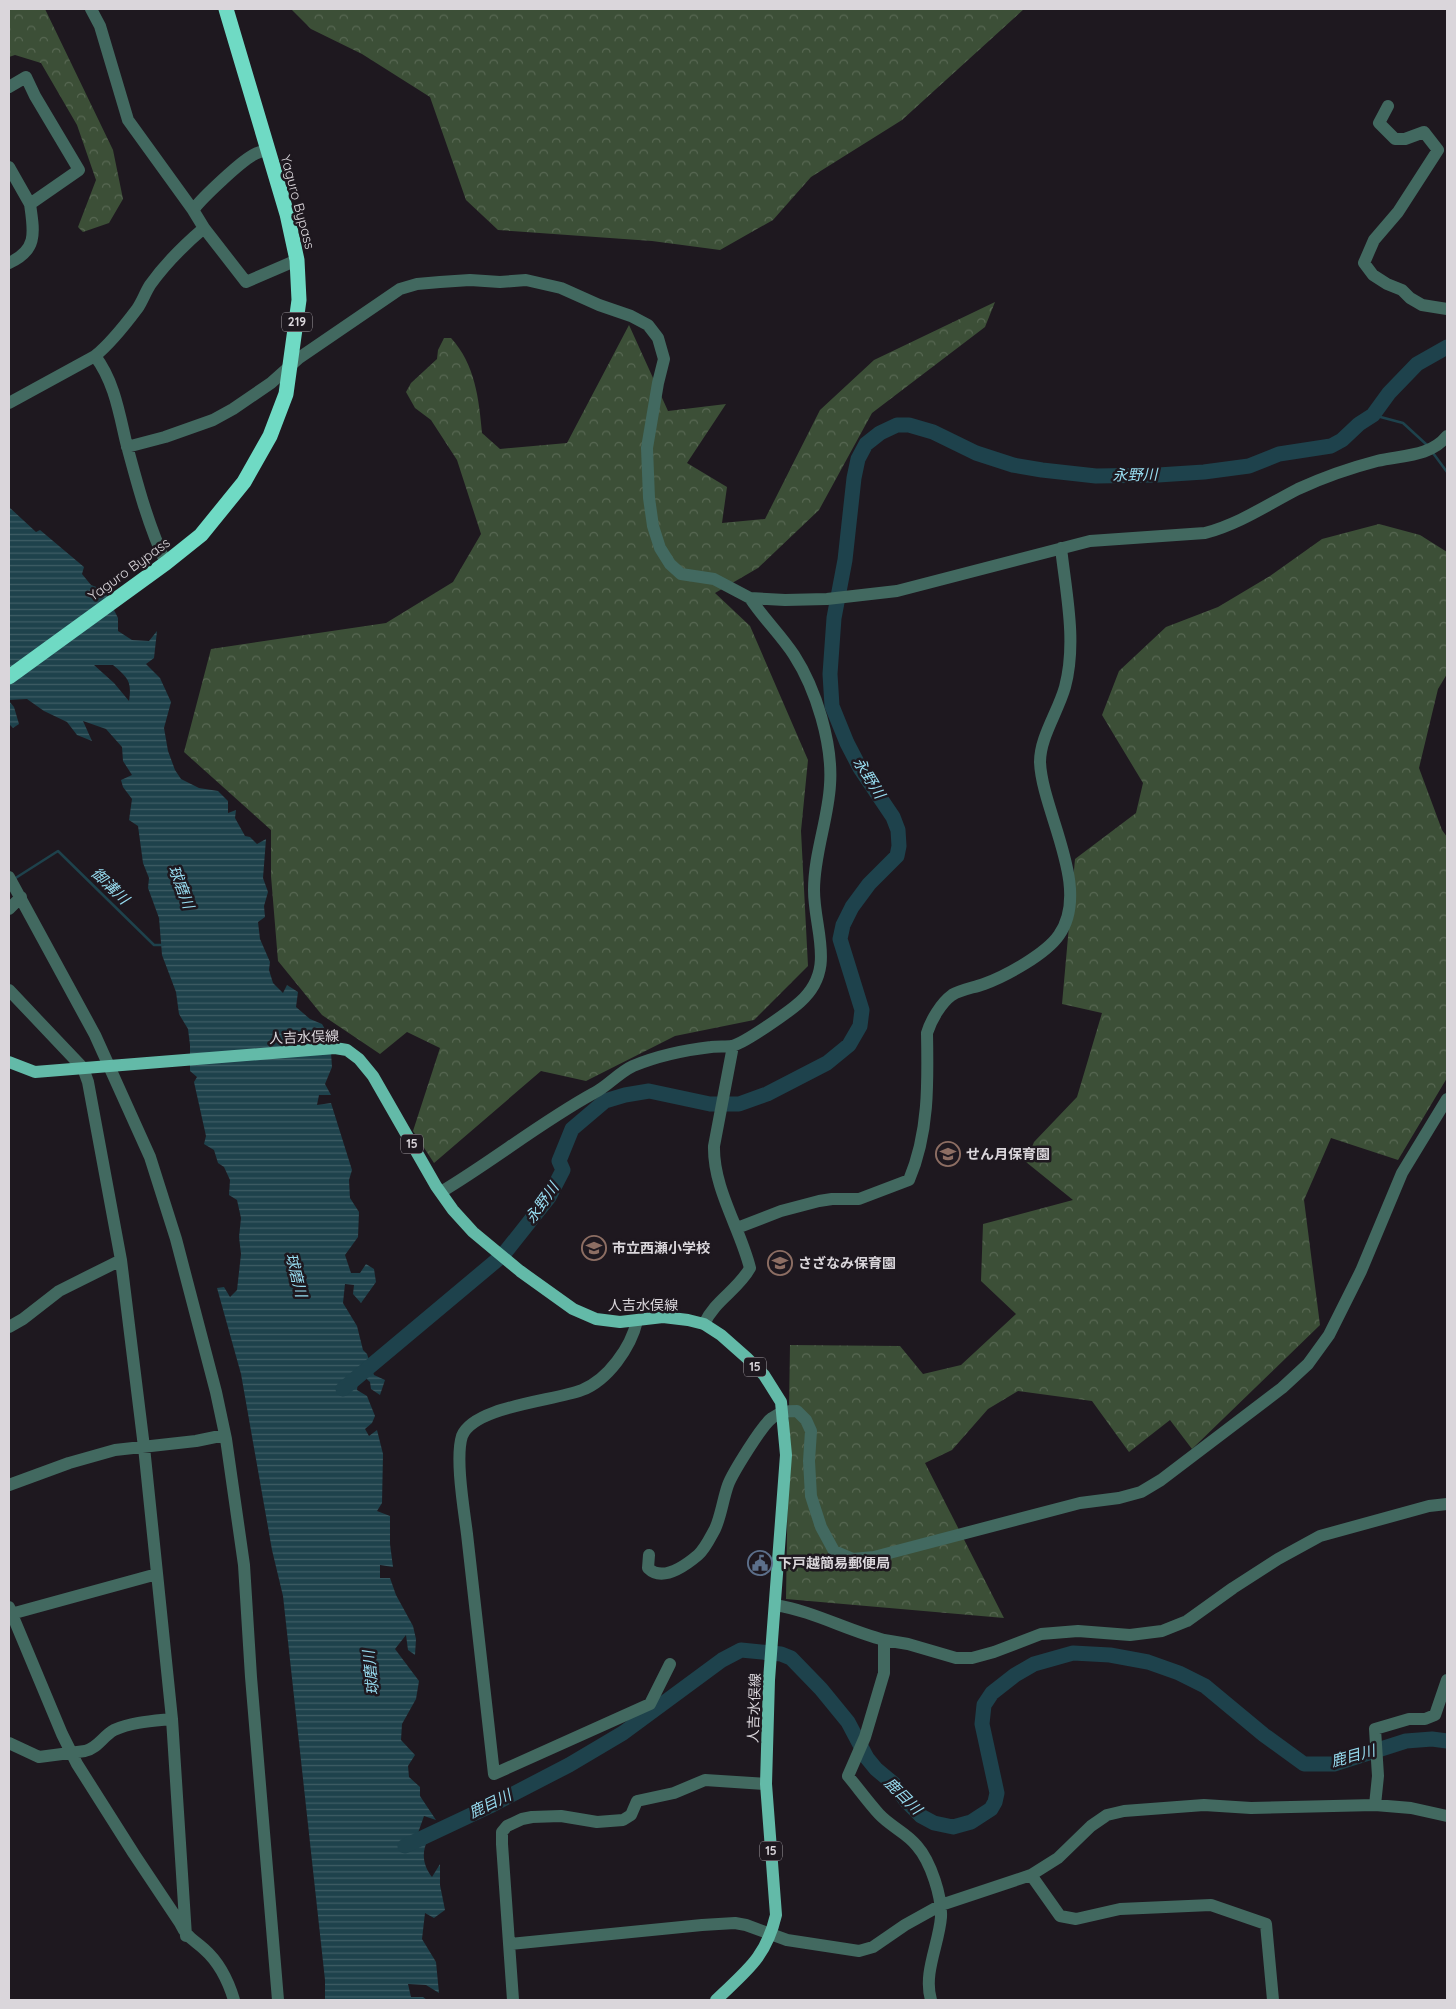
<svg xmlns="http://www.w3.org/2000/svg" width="1456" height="2009" viewBox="0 0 1456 2009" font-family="Quicksand,'Noto Sans JP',sans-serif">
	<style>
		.forest { fill: url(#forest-crowns) }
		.water { fill: url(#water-rules); fill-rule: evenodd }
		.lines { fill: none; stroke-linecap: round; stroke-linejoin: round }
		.stream { stroke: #1e424c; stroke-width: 2.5 }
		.river { stroke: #1e424c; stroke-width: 15 }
		.minor { stroke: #426960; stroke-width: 12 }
		.major { stroke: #63baa8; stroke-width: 12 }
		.highway { stroke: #6fdac4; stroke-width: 15 }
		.labels { text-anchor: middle; stroke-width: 5; stroke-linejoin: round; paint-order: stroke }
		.shield { fill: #1e181f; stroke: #a29da3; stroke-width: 1 }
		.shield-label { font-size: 12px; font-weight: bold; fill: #dad6db }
		.street-label { font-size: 14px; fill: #dad6db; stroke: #1e181f }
		.poi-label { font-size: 14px; font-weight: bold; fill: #dad6db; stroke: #1e181f; text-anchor: start }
		.water-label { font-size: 15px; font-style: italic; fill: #97dcf0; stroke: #1e181f }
	</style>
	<defs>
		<pattern id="forest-crowns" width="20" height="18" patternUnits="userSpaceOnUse" patternTransform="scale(1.25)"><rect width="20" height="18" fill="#3c4f37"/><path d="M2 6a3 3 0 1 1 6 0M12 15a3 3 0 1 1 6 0" fill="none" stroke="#586853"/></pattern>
		<pattern id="water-rules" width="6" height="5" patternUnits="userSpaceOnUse" patternTransform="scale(1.25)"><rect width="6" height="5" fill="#1e424c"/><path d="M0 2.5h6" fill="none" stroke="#3e5d65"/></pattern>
	</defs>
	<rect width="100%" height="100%" fill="#1e181f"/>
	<!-- forest -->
	<path class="forest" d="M9,9H45L113,150L123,199L109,223L83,232L78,227L96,180L77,125L41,63L15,55L9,57Z
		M291,9H1024L902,120L811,177L773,220L720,250L652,241L498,230L466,200L430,97L362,54L311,29Z
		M995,302L985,327L872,413L819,510L758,568L715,593L750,626L808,760L801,831L808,966L754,1020L675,1036L586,1081L541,1071L434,1163L413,1131L440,1048L407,1032L380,1054L322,1015L278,961L271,876V830L184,752L211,649L386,623L453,582L481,534L457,460L431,420L415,408L406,392L411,383L437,359L438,350L444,338H451C475,364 479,399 482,433L500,449L567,443L629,325L668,411L726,404L687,463L727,487L722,523L765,519L820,410L874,360Z
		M1379,524L1420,535L1447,552V674L1438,689L1419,768L1442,830L1447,837V1078L1398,1160L1331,1138L1304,1200L1320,1325L1192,1449L1170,1420L1129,1452L1092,1401L1018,1391L988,1409L952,1450L925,1463L1004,1618L786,1599L790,1345L900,1346L923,1374L961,1365L1016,1314L981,1281L983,1224L1073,1200L1026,1162L1034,1142L1077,1097L1102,1013L1062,1004L1075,859L1136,813L1143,783L1102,715L1119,671L1166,627L1218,607L1270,576L1322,539Z"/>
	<!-- water -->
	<path class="water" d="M9,507L36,532L40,530L84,567L82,574L91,585L104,590L118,618V631L132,640L149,641L157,631L154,658L146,664L160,678L171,702L164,728L168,751L175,770L181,779L199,788L218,791L228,801V813L236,810L235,818L245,836L250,837L257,844L266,839L263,878L268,892L264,906L265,917L258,922L260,939L270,962L269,970L273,983L283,993L287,985L298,992L296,1007L310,1019L322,1024L330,1038L332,1067L325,1084L331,1095H319L317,1105L331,1103L352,1170L349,1180L350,1198L359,1212L358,1237L345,1255L351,1273H360L366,1264L374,1269L376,1282L361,1303L353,1294L354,1285L345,1284L343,1303L357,1326L363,1350L367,1354L374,1375L385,1380L380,1395L371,1389L370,1382L359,1372L357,1390L367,1396L375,1416L372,1423L365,1429L369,1436L377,1430L383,1454L382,1503L377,1511L390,1516V1544L393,1567L380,1565V1578H390L396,1595L413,1626L416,1639L415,1655L408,1650L406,1635L395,1649L419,1681L416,1699L402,1724L401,1740L415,1755L408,1766L409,1777L420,1787V1796L436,1820L424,1816L418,1833L428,1840C421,1852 423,1866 432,1877L440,1864V1885L445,1910L434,1918L425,1913L422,1939L436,1962L439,1993L426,1985L408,1984L411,1997H423L427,2000H325V1980L283,1596L272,1550L241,1374L217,1288L224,1287L230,1297L237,1290L241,1254L239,1237L241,1218L237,1200L229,1195L230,1180L224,1167L218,1163L214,1150L204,1144L206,1136L194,1082L197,1077L190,1071V1045L188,1029L179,1014L176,992L162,955L159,918L148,888L149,878L143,863L138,826L129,820L132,799L123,787L121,780L132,775L123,761L122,747L106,729L83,721L92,741L77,735L67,722L44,711L27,699L9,700ZM94,665H113C128,678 132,681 129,701L114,683Z
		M9,701L14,707L19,724L13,728L9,724Z"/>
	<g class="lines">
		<!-- stream -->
		<path class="stream" d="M1373,415L1403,423L1427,445
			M1433,453L1447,472
			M14,879L58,851L154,945H163"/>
		<!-- river -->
		<path class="river" d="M343,1389L503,1255L549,1197L563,1170L559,1161L572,1129L605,1101L625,1095L649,1091L710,1104H739L767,1094L827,1063L849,1045L860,1026L862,1010L840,939L843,925L852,907L869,884L897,856L899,846L898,830L893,817L860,768L847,743L832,706L830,674L834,618L845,560L854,478L858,459L866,444L880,433L897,425H909L933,432L976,453L1013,465L1042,470L1096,476L1158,475L1204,472L1249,466L1279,454L1331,446L1342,440L1359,424L1373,415L1389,393L1417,364L1447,347
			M405,1846L490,1806L569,1765L623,1733L722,1660L741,1650L781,1654L791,1658L821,1689L848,1722L867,1758L876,1769L894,1784L906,1801L921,1816L934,1823L953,1827L971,1822L991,1809L995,1802L997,1793L982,1724L984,1705L992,1693L1015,1675L1034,1664L1073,1653L1110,1655L1148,1662L1179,1673L1205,1686L1264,1735L1304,1764H1334L1406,1741L1432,1739L1447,1741"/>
		<!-- minor -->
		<path class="minor" d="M91,9L100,26L128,120L193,210
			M9,87L26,77L35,96L79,170L30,204C34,232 38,250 9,263
			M1388,106L1379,123L1395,139H1405L1424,132L1438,150L1398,212L1374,240L1364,263L1373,275L1387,284L1402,290L1410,298L1422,305L1447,309
			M9,167L30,204
			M204,228L246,282L297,260
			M95,356C114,381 119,412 126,442C137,483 148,525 166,563
			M9,403L95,356C111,343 125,325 137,309C142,302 145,293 150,285C165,264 184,245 204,228L193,210C202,198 242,160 255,154C259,152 263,151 267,150
			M127,447L165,437L213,420L233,409L271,383L299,358L400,289L417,284L440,282L470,280L500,282L526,280L561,288L599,305L631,316L648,325L658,338L664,359L658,383L647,448L649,498L653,526L660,548L670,564L681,574L714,579L750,598L785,600L827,599L897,591L1090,541L1205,533C1239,524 1267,505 1298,489C1324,477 1350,468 1377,461C1402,455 1430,457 1447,436
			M9,877L95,1035L150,1157L176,1239L216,1392L226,1439L244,1565L251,1677L278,2000
			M9,909L21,897
			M9,990L83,1068L88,1082L121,1260L144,1447L172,1719L186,1936
			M441,1192C493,1161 541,1122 594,1093C608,1086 618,1073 633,1066C657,1056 685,1050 711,1047C718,1046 726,1047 732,1046C745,1043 790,1011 800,1002C837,969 814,931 814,890C814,854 828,820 830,785C833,744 816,689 794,655C781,635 763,618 750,598
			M737,1228L781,1211L819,1201L832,1199H859L909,1180C929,1133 928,1083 927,1033C931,1020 941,1003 952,995C962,989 973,988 984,984C1006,976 1046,954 1059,935C1092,888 1042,812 1040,762C1040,737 1058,712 1065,687C1077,642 1066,593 1061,548
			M637,1321C631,1347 608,1380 582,1390C554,1401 474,1406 462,1436C455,1458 464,1510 467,1534C476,1614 485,1694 494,1774L650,1704L670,1664
			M704,1324C715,1300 738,1290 750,1268C740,1228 713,1188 714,1146L733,1046
			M9,1327L23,1319L59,1291L121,1260
			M9,1485L69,1463L115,1450L196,1441L225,1435
			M649,1555L648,1568C662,1582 685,1566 698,1555C705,1549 710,1538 715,1529C721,1516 723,1499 728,1485C732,1474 762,1425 772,1418C780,1412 787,1411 797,1411L806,1420L811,1431L809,1461L811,1496L821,1527L834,1551L853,1559L874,1557L1080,1503L1119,1498L1141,1492L1161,1480L1282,1388L1308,1364L1329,1335L1361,1271L1402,1173L1447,1099
			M775,1605C813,1611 846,1630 884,1640V1673L865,1737L848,1776C858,1788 868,1802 879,1814C891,1827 907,1833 917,1846C931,1862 942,1897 941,1917C939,1944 923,1973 931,2000
			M9,1607L62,1734L77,1764L134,1854L180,1923C187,1938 193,1939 204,1949C220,1963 228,1980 234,2000
			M11,1614L157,1574
			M884,1640L908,1644L956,1658H972L994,1652L1041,1634L1078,1631L1130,1635L1162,1631L1187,1621L1233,1588L1278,1559L1320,1536L1429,1506L1447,1504
			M9,1743L39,1757L85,1751C98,1748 103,1736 114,1730C132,1722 153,1721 172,1719
			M1375,1805L1378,1776L1375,1729L1409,1719H1425L1435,1715L1447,1680
			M1031,1875L1060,1916L1076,1919L1120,1909L1211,1905L1266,1924L1273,2000
			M510,1944L702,1925L735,1923L746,1925L787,1940L859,1951L873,1947L905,1925L941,1905L1031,1875L1058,1858L1091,1826L1107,1815L1124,1811L1204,1805L1251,1808L1375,1805L1411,1808L1447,1816
			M513,2000L502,1844V1832L507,1826L522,1819L532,1817L561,1816L597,1822L623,1820L631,1815L637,1801L674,1793L705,1780L766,1784"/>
		<!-- major -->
		<path class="major" d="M9,1062L35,1072L335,1048L347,1050L359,1059L373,1076L436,1186L453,1210L473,1232L520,1271L573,1309L596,1319L620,1322L663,1317L688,1320L704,1324L721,1335L747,1358L764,1375L781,1402L786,1455L769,1680L766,1784L776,1915C766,1958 746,1971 716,2000"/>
		<!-- highway -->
		<path class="highway" d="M9,677L166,563L201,535L244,482L270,436L286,394L299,300L297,260L287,214L226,9"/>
	</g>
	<!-- icons -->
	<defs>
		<symbol id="school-ring" viewBox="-11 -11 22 22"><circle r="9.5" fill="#1e181f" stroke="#8d6e63" stroke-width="1.5"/><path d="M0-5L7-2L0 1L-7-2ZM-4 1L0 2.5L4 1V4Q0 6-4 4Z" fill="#8d6e63"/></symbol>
		<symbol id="civic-ring" viewBox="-11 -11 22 22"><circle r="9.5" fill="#1e181f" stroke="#5c6f8a" stroke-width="1.5"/><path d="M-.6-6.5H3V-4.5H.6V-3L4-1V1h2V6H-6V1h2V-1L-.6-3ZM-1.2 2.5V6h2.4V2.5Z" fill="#5c6f8a"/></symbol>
	</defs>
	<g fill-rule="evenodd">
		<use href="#school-ring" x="934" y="1140" width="28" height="28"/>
		<use href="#school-ring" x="580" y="1234" width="28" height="28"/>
		<use href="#school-ring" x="766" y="1249" width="28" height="28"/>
		<use href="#civic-ring" x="746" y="1549" width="28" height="28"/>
	</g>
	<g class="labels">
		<!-- shield labels -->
		<g class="shield">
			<rect x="282" y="312.5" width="30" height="19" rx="4"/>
			<rect x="401" y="1134.5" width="22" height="19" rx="4"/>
			<rect x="744" y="1357.5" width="22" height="19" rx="4"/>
			<rect x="760" y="1841.5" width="22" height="19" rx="4"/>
		</g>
		<g class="shield-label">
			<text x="297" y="326">219</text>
			<text x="412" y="1148">15</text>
			<text x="755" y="1371">15</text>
			<text x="771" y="1855">15</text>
		</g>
		<!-- street labels -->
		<g class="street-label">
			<text transform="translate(298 202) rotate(75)" y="5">Yaguro Bypass</text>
			<text transform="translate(129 569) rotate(-36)" y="5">Yaguro Bypass</text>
			<text transform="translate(304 1037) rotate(-2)" y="5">人吉水俣線</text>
			<text x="643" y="1310">人吉水俣線</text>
			<text transform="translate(754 1708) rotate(-88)" y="5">人吉水俣線</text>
		</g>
		<!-- poi labels -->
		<g class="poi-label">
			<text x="966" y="1159">せん月保育園</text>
			<text x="612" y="1253">市立西瀬小学校</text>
			<text x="798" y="1268">さざなみ保育園</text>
			<text x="778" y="1568">下戸越簡易郵便局</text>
		</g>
		<!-- water labels -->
		<g class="water-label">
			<text transform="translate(1135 475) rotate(-1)" y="5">永野川</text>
			<text transform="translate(869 778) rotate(58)" y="5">永野川</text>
			<text transform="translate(110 886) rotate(44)" y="5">御溝川</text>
			<text transform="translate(181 887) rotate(69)" y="5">球磨川</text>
			<text transform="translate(542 1203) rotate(-55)" y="5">永野川</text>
			<text transform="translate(296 1275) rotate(76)" y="5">球磨川</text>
			<text transform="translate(371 1673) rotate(-96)" y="5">球磨川</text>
			<text transform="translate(1353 1756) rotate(-15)" y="5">鹿目川</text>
			<text transform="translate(903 1796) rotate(45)" y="5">鹿目川</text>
			<text transform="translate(490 1804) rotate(-26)" y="5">鹿目川</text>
		</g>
	</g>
	<!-- border -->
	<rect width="1456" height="2009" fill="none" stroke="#dad6db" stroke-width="20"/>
</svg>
